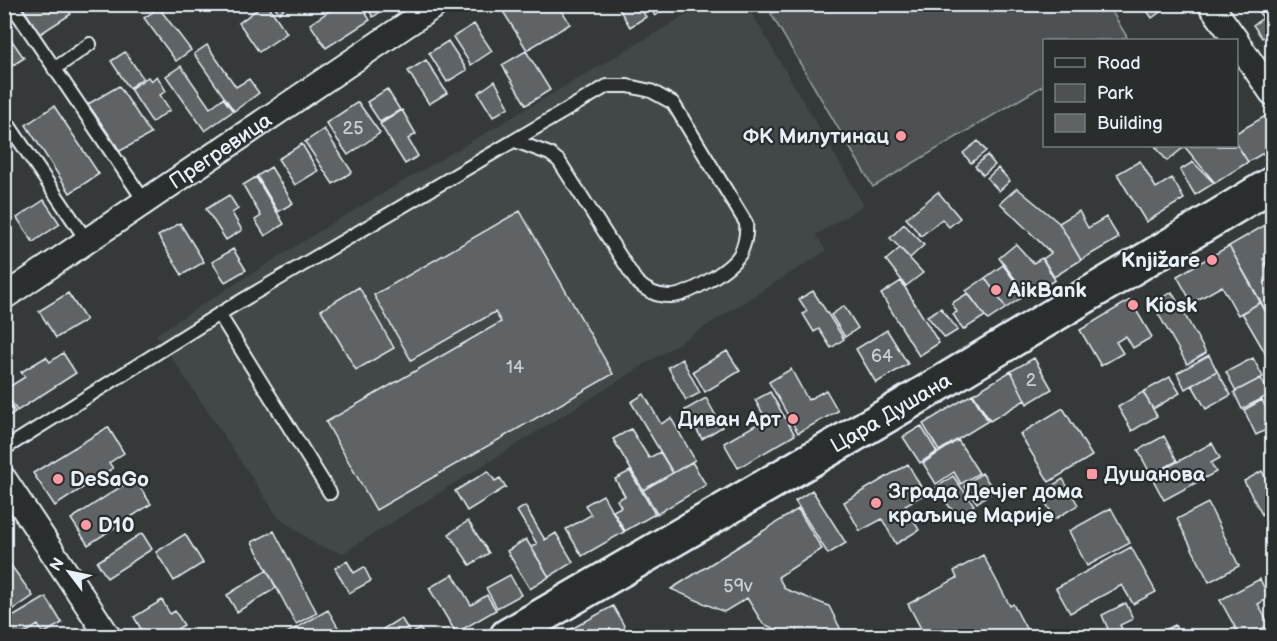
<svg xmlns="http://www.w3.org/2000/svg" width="1277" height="641" viewBox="0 0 1277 641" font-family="'Balsamiq Sans',sans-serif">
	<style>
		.built { fill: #424647 }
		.green { fill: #4d5152; stroke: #9aa1a5; stroke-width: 1.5 }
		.building { fill: #5f6365; stroke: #e8f1f8; stroke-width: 1.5 }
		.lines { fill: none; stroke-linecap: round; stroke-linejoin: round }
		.lane-casing { stroke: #e8f1f8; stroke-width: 16 }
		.street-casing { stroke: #e8f1f8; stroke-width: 28 }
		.secondary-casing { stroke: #e8f1f8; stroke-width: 38 }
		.lane { stroke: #2a2d2e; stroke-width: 12 }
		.street { stroke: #2a2d2e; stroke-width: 24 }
		.secondary { stroke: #2a2d2e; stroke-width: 33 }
		.poi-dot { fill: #ff9aa2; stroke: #2a2d2e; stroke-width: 2 }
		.labels { text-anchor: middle; stroke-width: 4.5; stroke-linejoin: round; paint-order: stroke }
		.number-label { font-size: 18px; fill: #c6ced3 }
		.poi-label { font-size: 21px; font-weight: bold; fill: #e8f1f8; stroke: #2a2d2e; text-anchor: start }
		.street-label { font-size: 21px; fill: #e8f1f8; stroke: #2a2d2e }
	</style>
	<rect width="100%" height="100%" fill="#35393a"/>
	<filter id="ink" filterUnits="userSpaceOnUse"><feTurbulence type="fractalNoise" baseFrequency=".0167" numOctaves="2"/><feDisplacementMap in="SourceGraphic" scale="12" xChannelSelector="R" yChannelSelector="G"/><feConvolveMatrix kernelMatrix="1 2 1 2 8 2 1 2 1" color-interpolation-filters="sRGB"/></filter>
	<g filter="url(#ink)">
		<!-- built -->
		<path class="built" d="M703,5H747L864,205L816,235L826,251L343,553L318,546L278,517L156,334L329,225Z"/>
		<!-- green -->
		<path class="green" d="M787,5H1108L1127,37L1120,40H1044V85L873,187L771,14Z"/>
		<!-- building -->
		<path class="building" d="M20,4H64L71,14L40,34Z
			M264,4H267L287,33L259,52L239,23Z
			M273,4H289L279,13Z
			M340,4H360L370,20L326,48L310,24Z
			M365,4H392L373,17Z
			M558,4L570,24L527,50L499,5Z
			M616,4H638L646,17L630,27Z
			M648,4H673L655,16Z
			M1142,4H1171L1152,18Z
			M1264,4H1272V30L1262,38L1253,25L1263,18L1257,10Z
			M159,8L191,50L176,61L144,18Z
			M474,24L492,51L471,65L453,37Z
			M4,29L24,58L4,71Z
			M448,41L467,70L447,82L429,53Z
			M207,45L236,87L249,79L259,93L234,111L194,54Z
			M526,51L550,90L526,105L502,65Z
			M125,52L143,78L129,88L111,61Z
			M1272,54V74L1263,61Z
			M426,60L447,93L429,104L408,71Z
			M181,66L210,108L223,98L233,111L205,131L166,76Z
			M157,76L166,91L160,95L170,110L152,122L130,89L148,77L151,81Z
			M495,81L509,107L493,117L478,93Z
			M119,86L151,134L120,151L88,104Z
			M387,89L400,110L380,122L367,102Z
			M358,102L380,133L348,155L326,123Z
			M54,106L99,174L70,193L26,125Z
			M402,110L416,134L408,139L418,156L405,164L380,124Z
			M1269,114L1272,120V148L1248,162L1236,143V133Z
			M324,129L352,172L333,184L305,142Z
			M978,141L986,151L971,163L963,153Z
			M1236,143L1248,162L1215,183L1184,146H1236Z
			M302,144L318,171L295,185L278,159Z
			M1155,146H1182L1183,148L1167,161Z
			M987,155L995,165L983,175L975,166Z
			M1140,161L1156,188L1172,178L1184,199L1146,222L1117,174Z
			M1193,162L1214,183L1195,195L1180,170Z
			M271,167L293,203L278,212L257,176Z
			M998,168L1010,181L999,191L987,178Z
			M256,177L284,224L265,236L255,220L261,216L243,185Z
			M1017,188L1059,223L1081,260L1054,277L1043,259L1051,253L1000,203Z
			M938,192L960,218L949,227L942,219L921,236L906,218Z
			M229,195L238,209L232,213L242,230L226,240L206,209Z
			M44,200L60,224L33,242L17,218Z
			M520,211L613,374L376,510L326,422L501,322L495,312L411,360L374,295Z
			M1079,211L1088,228L1106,217L1119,238L1081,260L1059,223Z
			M1272,221V254L1263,259L1272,276V323L1229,246Z
			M180,223L204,262L182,275L158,236Z
			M904,224L924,245L910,258L890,238Z
			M1016,244L1033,263L1042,258L1055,280L1028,296L999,258Z
			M1229,246L1261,302L1238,315L1222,286L1192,303L1177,276Z
			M900,248L923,273L906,286L886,260Z
			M233,249L246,270L225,282L212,262Z
			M1003,265L1025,295L1006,308L985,278Z
			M985,278L1006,308L988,320L966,291Z
			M901,281L939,343L919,356L881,294Z
			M359,287L394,348L356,370L321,310Z
			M813,291L844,339L831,348L819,329L814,332L803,314L807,311L799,299Z
			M1172,292L1206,353L1187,364L1152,303Z
			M68,293L86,320L56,338L39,311Z
			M968,293L985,316L963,330L953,314L957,312L952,303Z
			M1130,300L1152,337L1133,348L1126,336L1116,342L1123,353L1101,366L1080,330Z
			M1261,302L1272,323L1271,363L1242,313Z
			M844,306L858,328L845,337L831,315Z
			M941,308L958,330L945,338L927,316Z
			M887,330L908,364L876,383L856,349Z
			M727,351L740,371L705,392L693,371Z
			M63,353L76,373L17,411L4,390L25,377L21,372L46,357L50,362Z
			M1209,355L1217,371L1185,389L1177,373Z
			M1034,358L1052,389L1027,404L1011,371Z
			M1253,358L1263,377L1236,391L1226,372Z
			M682,359L700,393L686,400L668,367Z
			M791,369L808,400L826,390L838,411L798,433L769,382Z
			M1011,371L1025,400L990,421L973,394Z
			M1217,371L1231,395L1206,409L1192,385Z
			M1170,377L1180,393L1153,409L1143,392Z
			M1261,378L1269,395L1242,409L1234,392Z
			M770,392L795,435L738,468L724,443L766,419L755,400Z
			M1143,392L1157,416L1132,431L1118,407Z
			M644,394L661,424L671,418L695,460L673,473L631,402Z
			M972,394L988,421L939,451L923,424Z
			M4,395L15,412L4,419Z
			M706,398L722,427L702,439L685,410Z
			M1262,400L1272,420V427L1256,435L1244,410Z
			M1063,408L1092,456L1049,482L1020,434Z
			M921,426L937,452L920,463L903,437Z
			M108,427L124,453L109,463L113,468L55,506L33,473Z
			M631,429L649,458L660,452L673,473L643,490L613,439Z
			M1164,436L1177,461L1151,475L1138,450Z
			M958,440L979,473L961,484L954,472L936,484L923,463Z
			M1212,443L1220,458L1211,463L1216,472L1164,500L1151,476Z
			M692,462L706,485L657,514L643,490Z
			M908,464L925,494L905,505L919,530L896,544L882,519L860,531L844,502Z
			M488,471L495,481L500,478L506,487L467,511L455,491Z
			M630,471L655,514L625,531L613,511L621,507L617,500L625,496L615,479Z
			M1262,471L1272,491V516L1265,520L1244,481Z
			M982,473L994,490L977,503L964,486Z
			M953,476L974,505L957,517L936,488Z
			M134,478L151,504L88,545L71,519Z
			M1063,479L1078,505L1055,519L1040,493Z
			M812,490L846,543L828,554L795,501Z
			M603,495L624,532L582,556L566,529L591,515L585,505Z
			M1208,503L1239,566L1209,582L1177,519Z
			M525,506L545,540L556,533L573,562L549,577L531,547L537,544L517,511Z
			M1111,508L1130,543L1087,566L1069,531Z
			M798,509L822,549L778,577L785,589L829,606L844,636H792L763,624L747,598L724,612L671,589Z
			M468,521L489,553L470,565L449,534Z
			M274,531L317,613L296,624L252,542Z
			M142,533L152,549L107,578L97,562Z
			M185,534L203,563L174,581L156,552Z
			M526,539L549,577L530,589L507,551Z
			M1131,547L1156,592L1133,604L1122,585L1070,613L1056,588Z
			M983,555L1010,606L1013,604L1030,636H925L908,604L957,578L954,571Z
			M347,561L354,573L364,567L371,581L349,593L335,568Z
			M10,564L33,596L4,616V567Z
			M267,570L276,588L237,612L227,595Z
			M453,574L471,605L487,595L496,610L456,633L429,588Z
			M510,575L521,595L497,608L486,588Z
			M1260,579L1269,598L1258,604L1269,625L1248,636H1240L1220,600Z
			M46,597L62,623L43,634L38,625L20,636H4V622Z
			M162,600L170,614L175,611L184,625L166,636H156L153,632L145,636L134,617Z
			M1126,603L1133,619L1120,625L1125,635L1111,636L1102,615Z
			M613,606L627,631L616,636H566L564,633Z
			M328,610L343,636H303L298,627Z
			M401,618L411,634L420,629L425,636H387L383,629Z
			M1175,625L1180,636H1153Z
			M298,627L303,636H282L292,630Z"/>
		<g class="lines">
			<defs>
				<path id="lane" d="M11,4L145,202
					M54,69L90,44
					M4,118L87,241
					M219,314L330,493
					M4,449L219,314L607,86H628L651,91L673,103L746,223C747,234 745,244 740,254C731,269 687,297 669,296C655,296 645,290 636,281L559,161L550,154L515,141"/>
				<g id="street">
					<path d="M1210,4L1236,40"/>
					<path d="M1236,41L1272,93"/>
					<path id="s1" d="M4,297L437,4"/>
					<path d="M4,479L108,636"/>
				</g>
				<g id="secondary">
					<path id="s2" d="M507,636L886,416L1272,184"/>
				</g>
			</defs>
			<!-- lane casing -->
			<use href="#lane" class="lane-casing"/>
			<!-- street casing -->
			<use href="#street" class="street-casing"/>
			<!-- secondary casing -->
			<use href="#secondary" class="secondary-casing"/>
			<!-- lane -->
			<use href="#lane" class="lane"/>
			<!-- street -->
			<use href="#street" class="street"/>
			<!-- secondary -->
			<use href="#secondary" class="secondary"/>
		</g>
	</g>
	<!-- markers -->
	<g class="poi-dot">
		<circle cx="901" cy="136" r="6"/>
		<circle cx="1212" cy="260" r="6"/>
		<circle cx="996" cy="290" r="6"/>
		<circle cx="1133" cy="305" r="6"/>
		<circle cx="793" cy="419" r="6"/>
		<rect x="1086" y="468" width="12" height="12" rx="3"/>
		<circle cx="58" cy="479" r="6"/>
		<circle cx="876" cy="503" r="6"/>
		<circle cx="86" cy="525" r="6"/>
	</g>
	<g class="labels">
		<!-- number labels -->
		<g class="number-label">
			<text x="353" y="134">25</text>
			<text x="882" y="362">64</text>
			<text x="515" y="373">14</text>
			<text x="1031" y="386">2</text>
			<text x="738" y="592">59v</text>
		</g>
		<!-- poi labels -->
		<g class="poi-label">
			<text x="889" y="143" text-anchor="end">ФК Милутинац</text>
			<text x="1200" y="267" text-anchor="end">Knjižare</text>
			<text x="1008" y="297">AikBank</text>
			<text x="1145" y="312">Kiosk</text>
			<text x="781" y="426" text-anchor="end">Диван Арт</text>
			<text x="1104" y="481">Душанова</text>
			<text x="70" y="486">DeSaGo</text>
			<text x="888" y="498">Зграда Дечјег дома<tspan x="888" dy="24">краљице Марије</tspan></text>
			<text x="98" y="532">D10</text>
		</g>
		<!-- street labels -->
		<g class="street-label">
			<text dy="7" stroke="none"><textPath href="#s1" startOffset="261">Прегревица</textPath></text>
			<text dy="7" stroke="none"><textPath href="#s2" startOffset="444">Цара Душана</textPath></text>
		</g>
	</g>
	<!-- margin -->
	<rect width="1277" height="641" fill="none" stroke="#2a2d2e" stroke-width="24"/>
	<rect x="12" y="12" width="1253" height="617" fill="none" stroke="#e8f1f8" stroke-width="2" filter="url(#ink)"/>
	<!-- legend -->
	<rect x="1043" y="39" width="195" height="108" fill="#2a2d2e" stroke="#767b7f" stroke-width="1.5"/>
	<rect x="1055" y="58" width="30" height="9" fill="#2a2d2e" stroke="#767b7f" stroke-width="1.5"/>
	<text x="1097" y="69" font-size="18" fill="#e8f1f8">Road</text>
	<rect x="1055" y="84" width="30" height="18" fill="#4d5152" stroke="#767b7f" stroke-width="1.5"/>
	<text x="1097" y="99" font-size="18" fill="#e8f1f8">Park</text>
	<rect x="1055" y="114" width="30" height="18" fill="#5f6365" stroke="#767b7f" stroke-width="1.5"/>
	<text x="1097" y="129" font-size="18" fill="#e8f1f8">Building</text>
	<!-- north arrow -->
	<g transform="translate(69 572) rotate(302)" stroke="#2a2d2e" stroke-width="4.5" paint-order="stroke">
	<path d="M0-4.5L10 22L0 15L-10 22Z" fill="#e8f1f8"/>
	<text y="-9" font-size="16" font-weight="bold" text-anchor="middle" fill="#e8f1f8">N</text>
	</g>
</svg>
